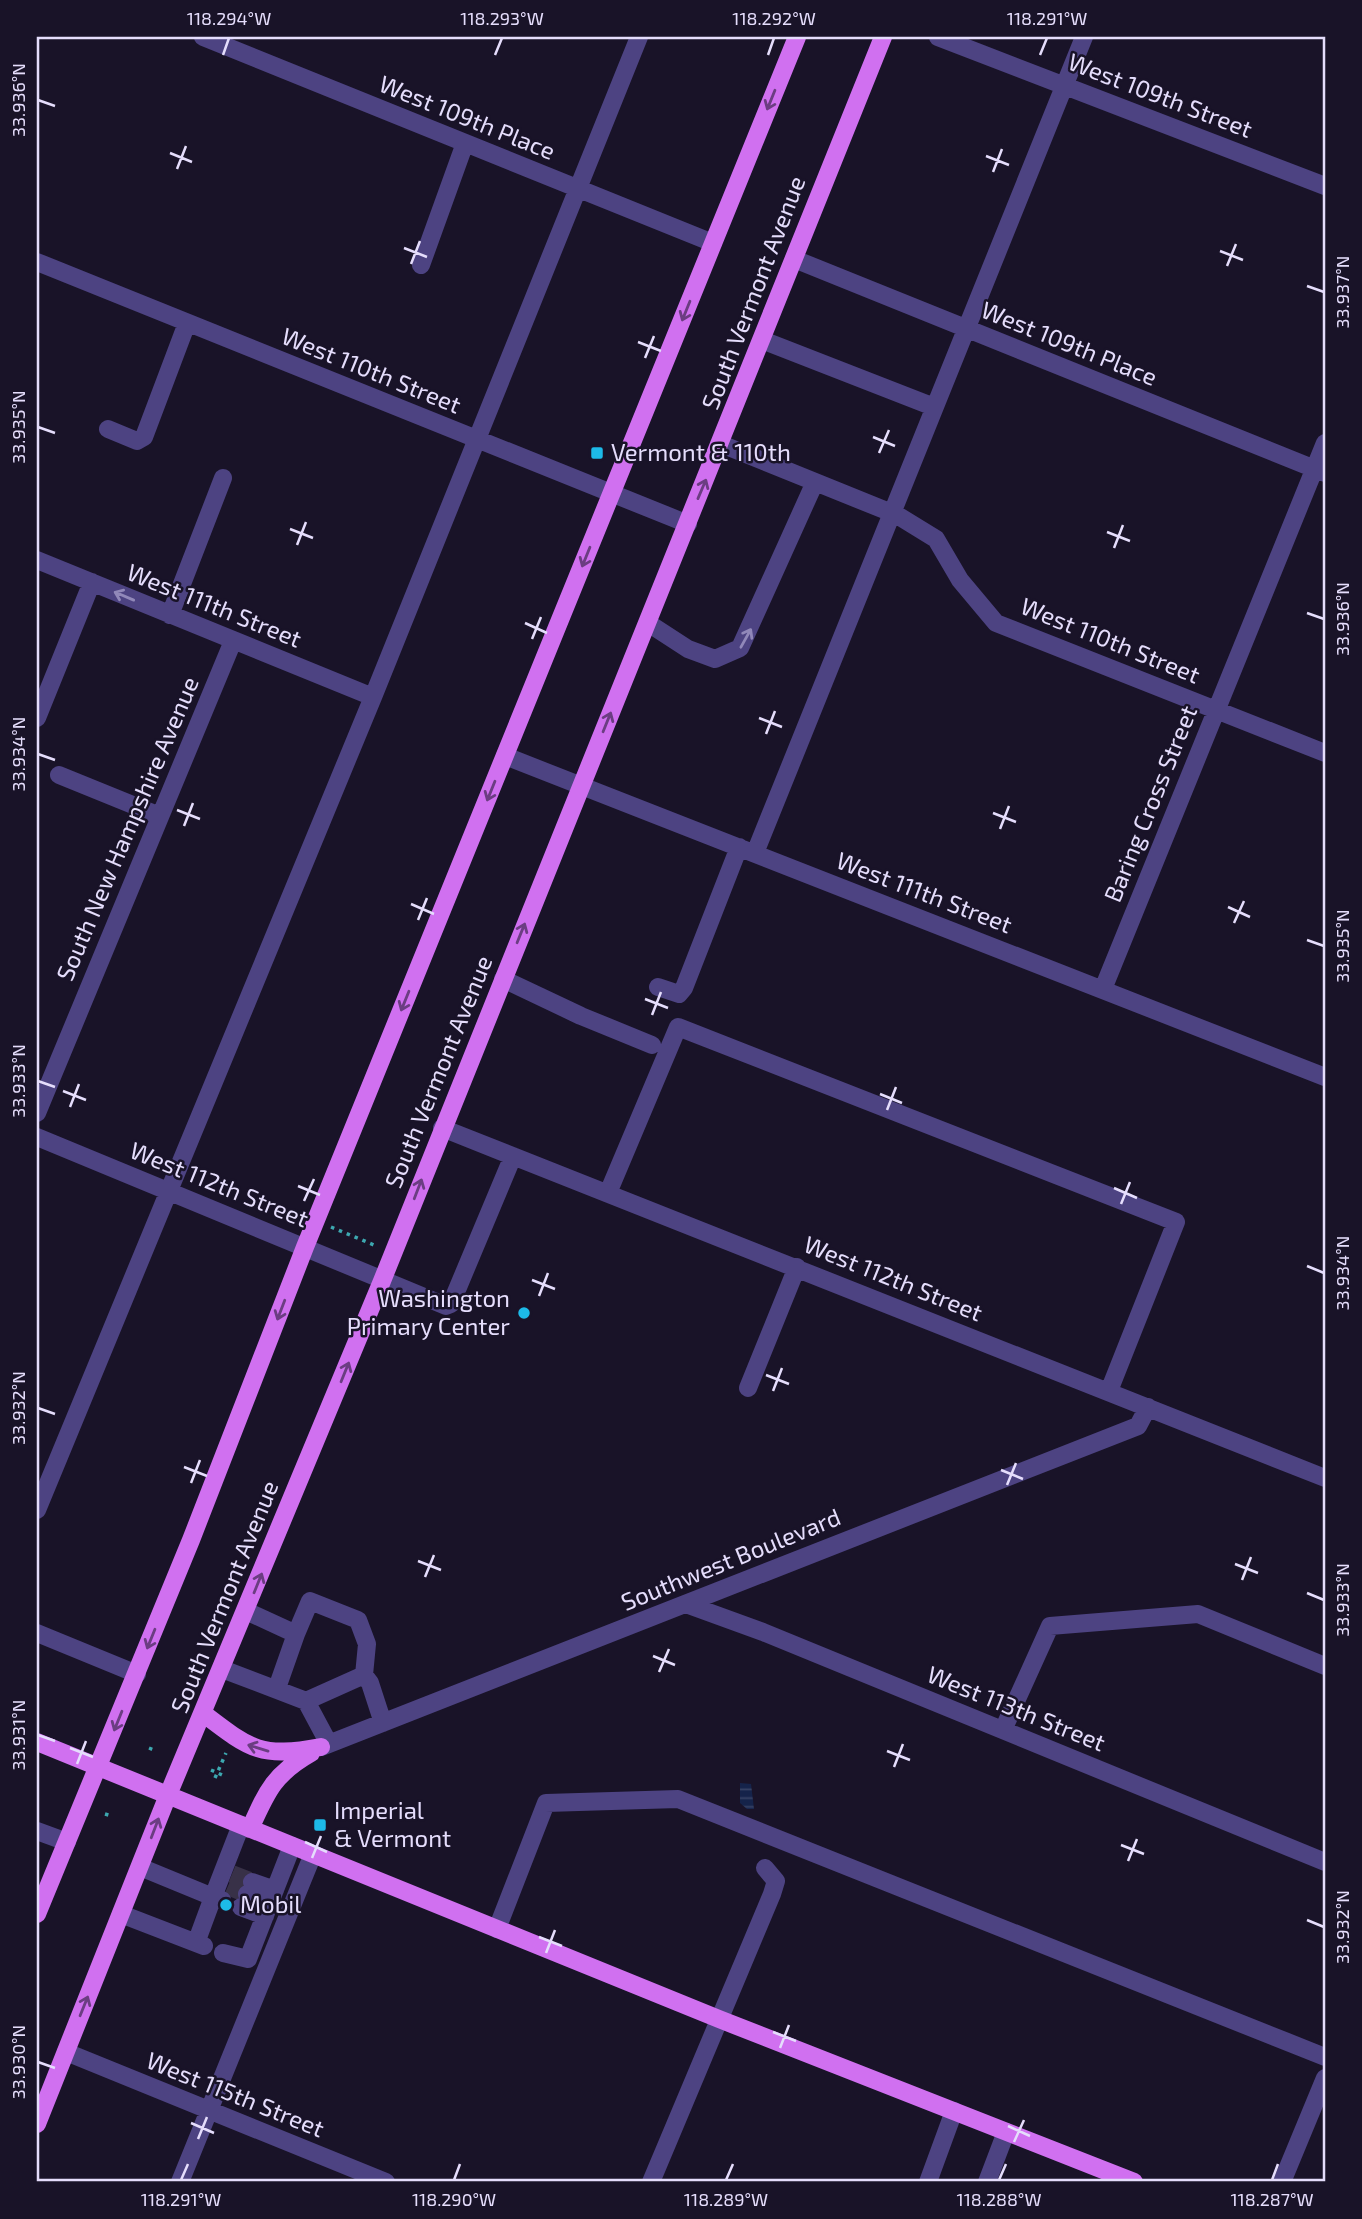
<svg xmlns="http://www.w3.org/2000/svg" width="1362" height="2219" viewBox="0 0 1362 2219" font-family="'Exo 2',sans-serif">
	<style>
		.water { fill: url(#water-rules) }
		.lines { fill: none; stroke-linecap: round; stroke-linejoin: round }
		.minor-tunnel { stroke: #383148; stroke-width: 18; stroke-dasharray: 18 9; stroke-linecap: butt }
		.path { stroke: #3da8b0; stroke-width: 3.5; stroke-dasharray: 3.5 5; stroke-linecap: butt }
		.minor { stroke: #4d4382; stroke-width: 18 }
		.major { stroke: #d070f0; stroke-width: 18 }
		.oneway { stroke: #6b3d82 }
		.oneway2 { stroke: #9188b9 }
		.ticks { fill: none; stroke: #e5ddfc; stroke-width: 2.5 }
		.poi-dot { fill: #1dbae8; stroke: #191328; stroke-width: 2.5 }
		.labels { text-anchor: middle; stroke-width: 5; stroke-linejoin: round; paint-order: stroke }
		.street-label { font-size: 24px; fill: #e5ddfc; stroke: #191328 }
		.poi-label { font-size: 24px; fill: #e5ddfc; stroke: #191328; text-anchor: start }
		.neatline { fill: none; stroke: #e5ddfc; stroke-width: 2.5 }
		.ticks-label { font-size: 18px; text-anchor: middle; fill: #e5ddfc }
	</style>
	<defs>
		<pattern id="water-rules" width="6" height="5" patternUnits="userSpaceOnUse" patternTransform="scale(1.75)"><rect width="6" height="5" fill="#15234a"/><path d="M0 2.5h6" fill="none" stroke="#374265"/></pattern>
	</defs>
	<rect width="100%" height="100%" fill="#191328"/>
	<!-- water -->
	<path class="water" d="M740,1783L751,1784L754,1809H747L740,1803Z"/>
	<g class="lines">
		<!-- minor-tunnel -->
		<path class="minor-tunnel" d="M232,1874L252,1882
			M228,1886L247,1894"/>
		<!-- path -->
		<path class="path" d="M331,1227L374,1245
			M149,1748L154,1750
			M211,1770L222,1775
			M215,1778L226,1753
			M105,1814L112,1816"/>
		<!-- minor -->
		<path class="minor" d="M203,37L713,243
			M938,37L1325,186
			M794,259L1325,473
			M37,262L688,524
			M421,265L465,143
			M762,340L934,407
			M108,429L137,441L144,437L187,323
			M721,444L897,515L936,539L960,580L996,623L1325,753
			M37,560L373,697
			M170,615L223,478
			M648,623L688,649L715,659L740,648L815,482
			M37,718L92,582
			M505,756L1325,1077
			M59,775L160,816
			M755,853L1084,37
			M503,979L581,1016L652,1045
			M658,987L679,994L684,988L739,847
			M1103,989L1325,443
			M37,1113L233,641
			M442,1128L1325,1478
			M37,1137L446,1306L451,1304L513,1156
			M608,1193L678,1027L1176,1222L1109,1391
			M748,1388L797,1267
			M37,1510L373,697L639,37
			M686,1604L763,1632L1325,1862
			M246,1611L296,1634L310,1601L358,1620L367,1644L364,1675L370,1683L383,1723
			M37,1633L137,1674
			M222,1669L306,1701L364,1675
			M277,1688L296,1634
			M306,1701L329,1744
			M1003,1730L1050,1626L1198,1614L1325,1666
			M321,1747L1138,1426L1148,1407
			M37,1831L67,1842
			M140,1867L213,1897L241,1825
			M252,1882L275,1890
			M247,1894L270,1902
			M241,1907L265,1916
			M121,1914L204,1946
			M497,1929L546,1803L678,1799L1325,2057
			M196,1943L213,1897L222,1900
			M223,1953L248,1959L292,1846
			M66,2052L386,2182
			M180,2182L313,1854
			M651,2182L772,1894L776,1881L765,1868
			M928,2182L954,2111
			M987,2182L1006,2132
			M1282,2182L1325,2078"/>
		<!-- major -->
		<path class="major" d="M204,1714C251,1750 261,1758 321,1747
			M37,1742L719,2019L1134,2182
			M250,1829C267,1791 274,1774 311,1753
			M37,1914L191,1540L305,1247L797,37
			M37,2124L168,1795L382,1281L883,37"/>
	</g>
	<!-- one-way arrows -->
	<defs><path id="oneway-shaft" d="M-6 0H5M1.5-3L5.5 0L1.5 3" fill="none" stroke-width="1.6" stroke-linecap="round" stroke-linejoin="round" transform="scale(1.75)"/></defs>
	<g class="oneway">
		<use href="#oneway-shaft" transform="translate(771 100) rotate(112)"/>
		<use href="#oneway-shaft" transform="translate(686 311) rotate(112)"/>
		<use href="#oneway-shaft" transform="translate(702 489) rotate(-67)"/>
		<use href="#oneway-shaft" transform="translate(586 557) rotate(112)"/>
		<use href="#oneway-shaft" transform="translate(607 722) rotate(-68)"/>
		<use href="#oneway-shaft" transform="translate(491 791) rotate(112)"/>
		<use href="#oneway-shaft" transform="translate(521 933) rotate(-68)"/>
		<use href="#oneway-shaft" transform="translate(405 1001) rotate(112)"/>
		<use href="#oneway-shaft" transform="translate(418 1189) rotate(-69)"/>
		<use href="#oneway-shaft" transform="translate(281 1310) rotate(111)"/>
		<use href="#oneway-shaft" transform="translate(345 1372) rotate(-68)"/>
		<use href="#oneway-shaft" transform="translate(258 1583) rotate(-68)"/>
		<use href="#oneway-shaft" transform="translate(151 1639) rotate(112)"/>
		<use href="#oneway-shaft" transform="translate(118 1721) rotate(112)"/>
		<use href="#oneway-shaft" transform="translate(258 1748) rotate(-163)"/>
		<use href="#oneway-shaft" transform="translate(155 1828) rotate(-69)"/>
		<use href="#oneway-shaft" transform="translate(84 2006) rotate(-68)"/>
	</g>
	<g class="oneway2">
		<use href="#oneway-shaft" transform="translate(124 596) rotate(-157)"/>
		<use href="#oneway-shaft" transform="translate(746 638) rotate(-61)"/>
	</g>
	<!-- ticks -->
	<path class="ticks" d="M223,55L229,38M495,55L502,38M768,55L774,38M1040,55L1047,38M38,100L55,106M170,153L192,162M986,156L1009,165M177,169L186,146M993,172L1002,149M404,248L427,257M1220,251L1243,260M411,264L420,241M1227,266L1236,244M1307,286L1324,292M638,342L661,351M645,358L654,336M38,427L55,433M873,437L895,446M879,453L889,430M290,529L313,538M1107,532L1130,541M297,545L306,522M1114,548L1123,525M1307,613L1324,619M525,623L547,633M532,639L541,617M759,718L782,727M766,734L775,711M38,754L55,760M177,810L200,819M993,813L1016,822M184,826L193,803M1000,829L1009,806M411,904L434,914M1228,907L1250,917M418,920L427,898M1234,923L1244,901M1307,940L1324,946M645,999L668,1008M652,1015L661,992M38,1081L55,1087M63,1091L86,1100M880,1094L902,1103M70,1107L79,1084M887,1110L896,1087M298,1186L320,1195M1114,1188L1137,1198M304,1201L314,1179M1121,1204L1130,1182M1307,1266L1324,1273M532,1280L555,1289M539,1296L548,1273M766,1375L789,1384M773,1391L782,1368M38,1408L55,1414M184,1467L207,1476M1001,1470L1023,1479M191,1483L200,1460M1007,1485L1016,1463M418,1561L441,1570M1235,1564L1258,1573M425,1577L434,1555M1242,1580L1251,1557M1307,1593L1324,1600M653,1656L675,1665M659,1672L669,1649M38,1735L55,1741M70,1748L93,1757M887,1751L910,1760M77,1764L86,1741M894,1767L903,1744M305,1842L327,1852M1121,1845L1144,1854M312,1858L321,1836M1128,1861L1137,1839M1307,1920L1324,1927M539,1937L562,1946M546,1953L555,1930M773,2032L796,2041M780,2048L789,2025M38,2062L55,2068M191,2123L214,2133M1008,2126L1030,2136M198,2139L207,2117M1014,2142L1024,2120M181,2180L188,2164M454,2180L460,2164M726,2180L733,2164M999,2180L1006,2164M1272,2180L1278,2164"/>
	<!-- markers -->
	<g class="poi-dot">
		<rect x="590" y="446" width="14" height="14" rx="3.5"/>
		<circle cx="524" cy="1313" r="7"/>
		<rect x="313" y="1818" width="14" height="14" rx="3.5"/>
		<circle cx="226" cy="1905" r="7"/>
	</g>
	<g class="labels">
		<!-- street labels -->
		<g class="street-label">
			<text transform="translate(1160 96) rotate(21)" y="8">West 109th Street</text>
			<text transform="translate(467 118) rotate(22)" y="8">West 109th Place</text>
			<text transform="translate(754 293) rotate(-69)" y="8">South Vermont Avenue</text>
			<text transform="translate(1069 344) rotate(22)" y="8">West 109th Place</text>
			<text transform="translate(371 371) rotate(22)" y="8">West 110th Street</text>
			<text transform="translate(214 606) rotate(22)" y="8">West 111th Street</text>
			<text transform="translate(1110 641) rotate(22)" y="8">West 110th Street</text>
			<text transform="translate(1151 804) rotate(-68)" y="8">Baring Cross Street</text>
			<text transform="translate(128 829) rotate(-67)" y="8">South New Hampshire Avenue</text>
			<text transform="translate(924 893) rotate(21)" y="8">West 111th Street</text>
			<text transform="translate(439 1072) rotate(-68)" y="8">South Vermont Avenue</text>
			<text transform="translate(219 1185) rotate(22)" y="8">West 112th Street</text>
			<text transform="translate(893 1279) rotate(22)" y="8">West 112th Street</text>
			<text transform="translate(731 1560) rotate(-22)" y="8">Southwest Boulevard</text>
			<text transform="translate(225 1597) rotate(-68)" y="8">South Vermont Avenue</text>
			<text transform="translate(1016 1709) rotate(22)" y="8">West 113th Street</text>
			<text transform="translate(235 2095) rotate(22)" y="8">West 115th Street</text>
		</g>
		<!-- poi labels -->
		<g class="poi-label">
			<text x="611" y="461">Vermont &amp; 110th</text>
			<text x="510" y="1307" text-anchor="end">Washington<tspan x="510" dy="28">Primary Center</tspan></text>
			<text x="334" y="1819">Imperial<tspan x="334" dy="28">&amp; Vermont</tspan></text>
			<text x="240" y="1913">Mobil</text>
		</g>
	</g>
	<!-- border -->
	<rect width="1362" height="2219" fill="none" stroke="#191328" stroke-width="77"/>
	<rect x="38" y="38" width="1286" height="2142" class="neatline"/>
	<g class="ticks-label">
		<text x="229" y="25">118.294°W</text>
		<text x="502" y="25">118.293°W</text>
		<text x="774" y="25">118.292°W</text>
		<text x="1047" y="25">118.291°W</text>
		<text transform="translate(19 100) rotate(-90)" y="6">33.936°N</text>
		<text transform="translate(1343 292) rotate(-90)" y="6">33.937°N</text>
		<text transform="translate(19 427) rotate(-90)" y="6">33.935°N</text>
		<text transform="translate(1343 619) rotate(-90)" y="6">33.936°N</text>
		<text transform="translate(19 754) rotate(-90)" y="6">33.934°N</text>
		<text transform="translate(1343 946) rotate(-90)" y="6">33.935°N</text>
		<text transform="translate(19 1081) rotate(-90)" y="6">33.933°N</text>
		<text transform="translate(1343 1273) rotate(-90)" y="6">33.934°N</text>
		<text transform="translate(19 1408) rotate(-90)" y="6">33.932°N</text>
		<text transform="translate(1343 1600) rotate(-90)" y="6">33.933°N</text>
		<text transform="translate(19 1735) rotate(-90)" y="6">33.931°N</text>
		<text transform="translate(1343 1927) rotate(-90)" y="6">33.932°N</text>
		<text transform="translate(19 2062) rotate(-90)" y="6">33.930°N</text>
		<text x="181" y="2206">118.291°W</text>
		<text x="454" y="2206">118.290°W</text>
		<text x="726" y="2206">118.289°W</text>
		<text x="999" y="2206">118.288°W</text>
		<text x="1272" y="2206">118.287°W</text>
	</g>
</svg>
